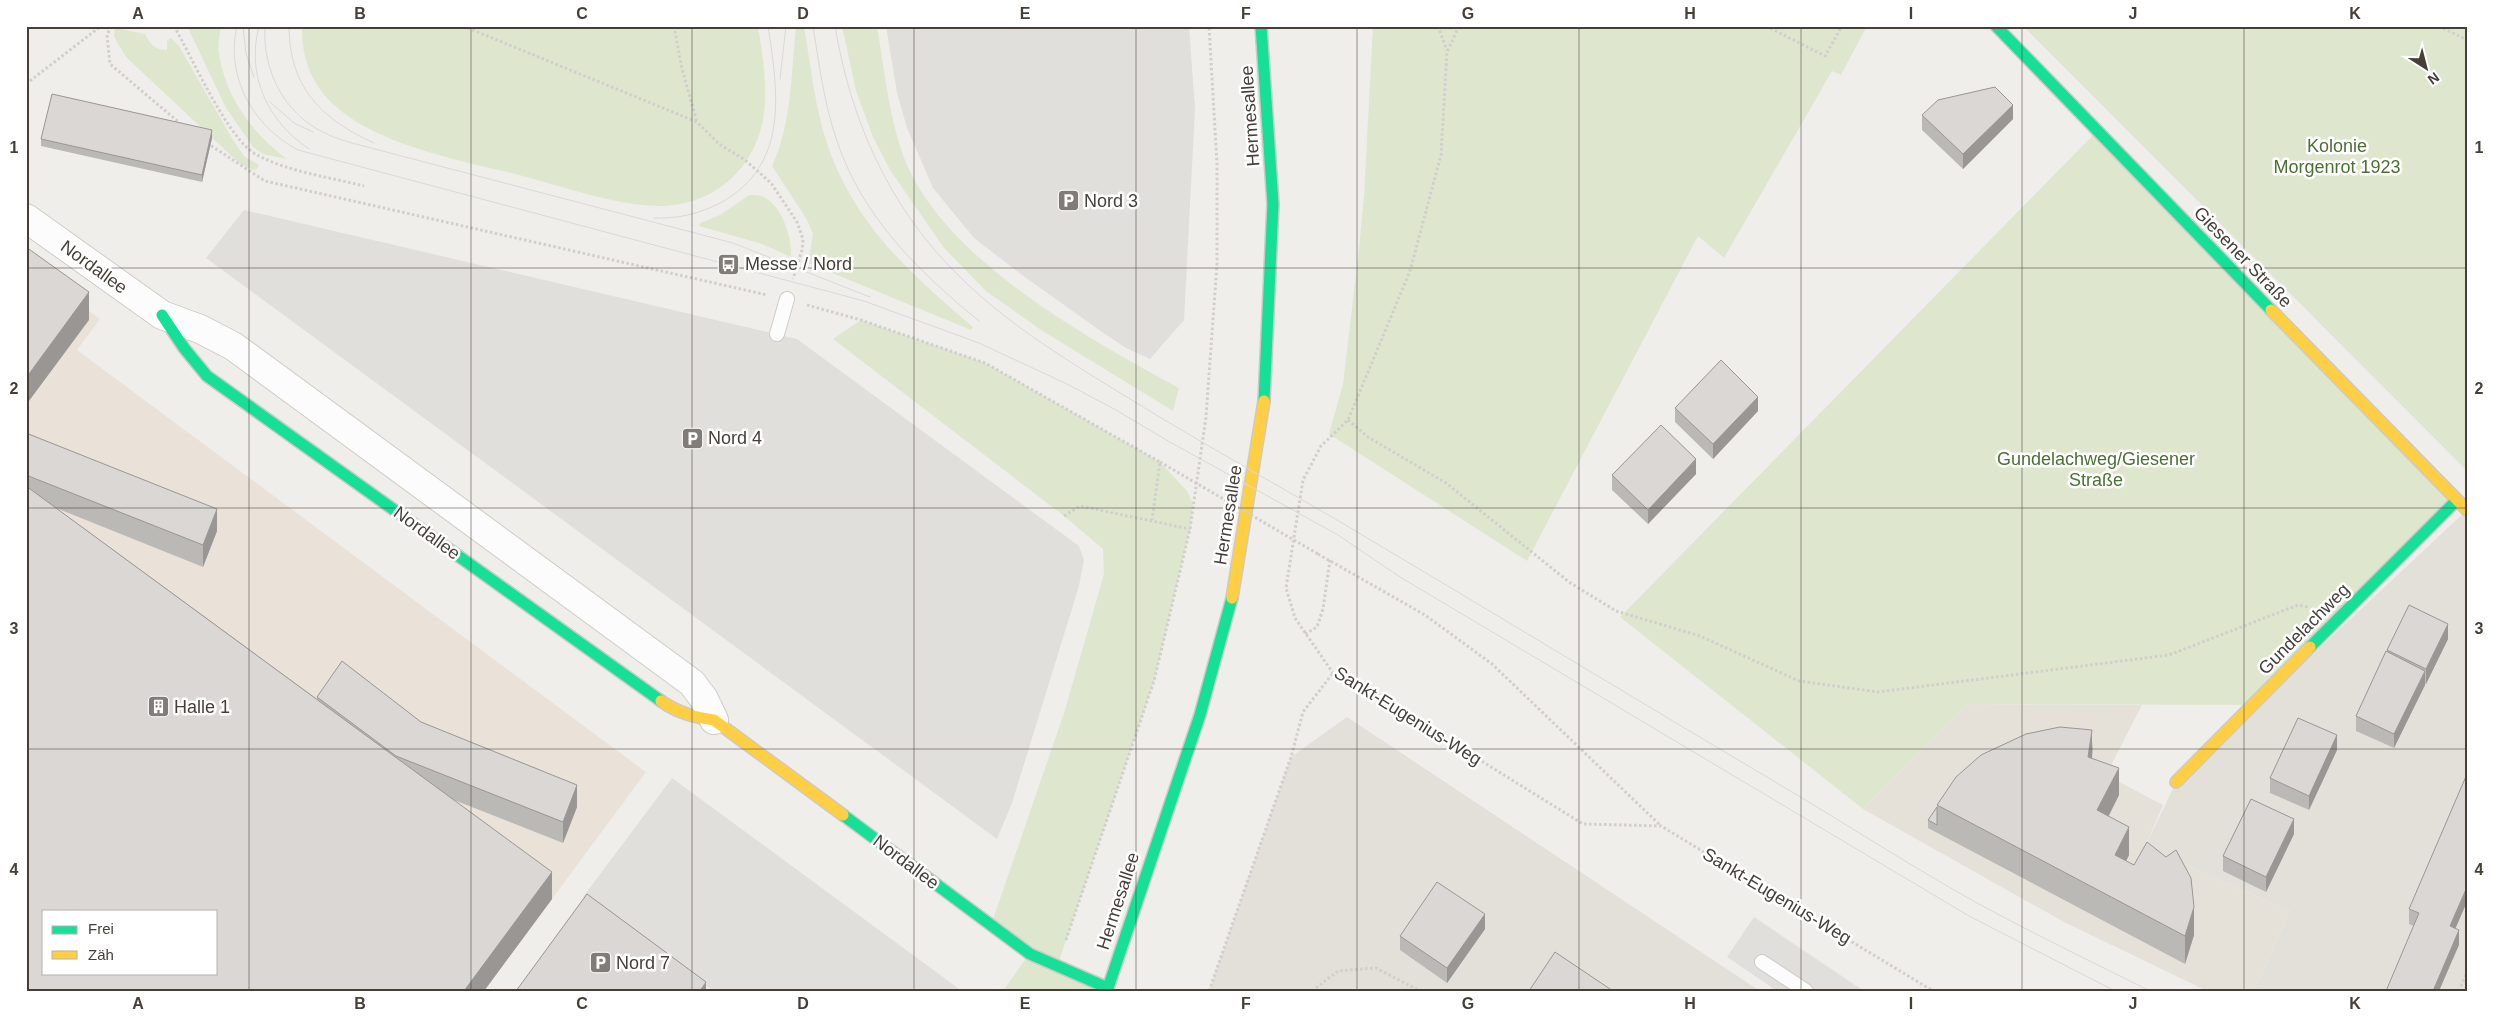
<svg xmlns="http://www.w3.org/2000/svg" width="2493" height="1017" viewBox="0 0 2493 1017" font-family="Helvetica,sans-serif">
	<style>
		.residential { fill: #e3e0da }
		.commercial { fill: #eae2d9; fill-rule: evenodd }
		.education { fill: #e6e1d8 }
		.green { fill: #dee7ce }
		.parking { fill: #e1dfdc }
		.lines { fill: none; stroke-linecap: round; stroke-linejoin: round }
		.lane-casing { stroke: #ceccc9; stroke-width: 16 }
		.street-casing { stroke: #ceccc9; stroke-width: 30 }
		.fast-casing { stroke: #cecac3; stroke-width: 14 }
		.slow-casing { stroke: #cecac3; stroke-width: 14 }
		.path { stroke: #d1cecc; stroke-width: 3; stroke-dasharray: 2.5 2.5; stroke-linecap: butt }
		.lane { stroke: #fdfcfc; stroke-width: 14 }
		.street { stroke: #fdfcfc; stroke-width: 28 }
		.fast { stroke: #16e098; stroke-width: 11 }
		.slow { stroke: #ffcf43; stroke-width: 11 }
		.tram { stroke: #d9d9d8; stroke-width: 1 }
		.path-bridge { stroke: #d1cecc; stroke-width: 3; stroke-dasharray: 2.5 2.5; stroke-linecap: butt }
		.wall { fill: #bbb9b6 }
		.shaded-wall { fill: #999694 }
		.building { fill: #dad7d4; stroke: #999694; fill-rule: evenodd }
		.grid { fill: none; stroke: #453f38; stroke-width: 1; stroke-opacity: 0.55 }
		.labels { text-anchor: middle; stroke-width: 5; stroke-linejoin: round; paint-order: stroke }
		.street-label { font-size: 18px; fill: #453f38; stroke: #fff }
		.park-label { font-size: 18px; fill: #4c7032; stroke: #fff }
		.poi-label { font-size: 18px; fill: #453f38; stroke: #fff; text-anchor: start }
		.neatline { fill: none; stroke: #453f38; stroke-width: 2 }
		.grid-label { font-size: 16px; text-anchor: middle; font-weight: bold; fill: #453f38 }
	</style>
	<rect width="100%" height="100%" fill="#f0eeeb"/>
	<!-- residential -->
	<path class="residential" d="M2467,510V991H2254L2290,911L2145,847L2176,782Z
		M1347,717L1760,991H1209L1291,757Z"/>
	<!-- commercial -->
	<path class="commercial" d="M26,264L100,319L77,350L646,772L484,991H26ZM44,911H216V973H44Z"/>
	<!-- education -->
	<path class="education" d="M1969,704L2142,705L2106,775L2163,805L2145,847L2290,911L2254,991H2207L2064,922L1863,809Z"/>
	<!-- green -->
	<path class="green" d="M187,26H221C220,35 217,45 219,54C226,98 252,133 287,159L263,154L253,147L226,108Z
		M302,26H758C762,51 766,76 765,101C763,161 720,206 659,206C615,206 559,185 515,174C461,161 374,144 333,104C311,84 301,56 302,26Z
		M796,26H804C811,67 815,110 829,149C857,227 912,275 973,327L971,330L808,263L813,234L807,220L772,166C792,123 791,73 796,26Z
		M842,26H877C884,67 888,109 901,149C935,255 1086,337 1179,388L1173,411L1041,330L986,291L944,248L890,170L873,137L856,91Z
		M1373,26H1867L1841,75L1832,71L1724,258L1698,236L1527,561L1329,434L1343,384L1359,249L1364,195Z
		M2023,26H2467V471Z
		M115,28L145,34C150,44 155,50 167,50V41L171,38L179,46L233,140L244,156L259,165L257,169L253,170L240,164L126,57L114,37Z
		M2097,131L2456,501L2253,705L1969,704L1863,809L1620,617Z
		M749,195C754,195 760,195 764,197C783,207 792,238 791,257L762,244L699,226L700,223L720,215Z
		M861,320L985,363L1160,462L1187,491L1193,504L1190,529L1154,681L1057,967L1107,991H1003L1029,954L991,925L1064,713L1104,574L1103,549L1064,516L833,339Z"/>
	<!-- parking -->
	<path class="parking" d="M886,26H1189L1195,109L1184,320L1150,359L1126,348L1102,332L1022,275L974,238L933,188L907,128L897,93Z
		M244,210L797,339L1079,546L1084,560L1079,586L1012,803L997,839L206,258Z
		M672,778L962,991H713L583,897Z
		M1754,917L1864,991H1777L1727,957Z"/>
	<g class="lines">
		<defs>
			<path id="lane" d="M777,334L787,299
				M1762,962L1806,991"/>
			<path id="street" d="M26,218L162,315L200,329L233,346L692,683L704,699L714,720"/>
			<path id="fast" d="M1261,26L1273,204L1264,401
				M1996,26L2271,310
				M162,315L184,348L207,376L661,701
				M2310,647L2456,501
				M843,815L1030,954L1108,988
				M1107,991L1200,715L1232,598"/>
			<path id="slow" d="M2271,310L2467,510
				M1232,598L1264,401
				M661,701C678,713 694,717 714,720L843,815
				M2176,782L2310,647"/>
		</defs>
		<!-- lane casing -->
		<use href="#lane" class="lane-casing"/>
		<!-- street casing -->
		<use href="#street" class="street-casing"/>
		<!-- fast casing -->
		<use href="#fast" class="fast-casing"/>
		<!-- slow casing -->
		<use href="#slow" class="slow-casing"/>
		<!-- path -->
		<path class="path" d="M111,26L107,35L110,64L182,125
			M158,26H165
			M174,26C192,57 228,140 257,155C289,172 329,177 364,186
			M463,26L697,122L719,144L745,160L771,183L797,222L803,239L802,250L793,279
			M674,26L682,69L697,122
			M1438,26L1447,51
			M1459,26L1447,52L1441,155L1410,271L1348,420L1321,446L1303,480L1286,588L1295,618L1333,673L1362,687L1583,824L1661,826L1933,991
			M1766,26L1825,56L1842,26
			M2439,26L2467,40
			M26,84L101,26
			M207,143L265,181L767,295
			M807,305L861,320L985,363L1160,462L1152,520
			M1348,420L1368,437L1446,483L1569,582L1616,611L1700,636L1799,681L1878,692L2169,655L2298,605L2308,607
			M1064,516L1080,506L1190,529
			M1318,554L1425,615L1492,664L1661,826
			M1305,634L1317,627L1323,609L1330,560
			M1066,940L1154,681L1190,529L1206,417L1217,264V164L1209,26
			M1209,991L1291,757L1303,712L1333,673
			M1312,991L1338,971L1376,968L1420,991
			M2459,991L2467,972"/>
		<!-- lane -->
		<use href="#lane" class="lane"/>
		<!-- street -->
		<use href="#street" class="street"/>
		<!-- fast -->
		<use href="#fast" class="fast"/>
		<!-- slow -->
		<use href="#slow" class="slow"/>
		<!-- tram -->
		<path class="tram" d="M237,26C225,77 253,126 298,150L864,301L979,343L1067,384L1116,410L1168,441L1338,535L1400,577L1969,916L2115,991
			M243,26L246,54L254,77
			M259,26C246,75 267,121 309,149
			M265,26C262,68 283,113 323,132C332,137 342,140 352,143L733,243L870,297
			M289,26C289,87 321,119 374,143
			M813,26C819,64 824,102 836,138C861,216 918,271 979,321
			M835,26C850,118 888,205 955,272C1002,320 1060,356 1117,391C1191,437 1267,479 1342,523C1494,613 1645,705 1797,795C1857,831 1916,869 1977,903C2034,934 2092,962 2150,991
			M780,79L786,26
			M270,102L294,123L313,132
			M654,218C677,219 699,214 720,203C790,165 778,92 768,26"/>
		<!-- path-bridge -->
		<path class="path-bridge" d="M1160,462L1318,554"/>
	</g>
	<!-- wall -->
	<path class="wall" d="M1922,115L2013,119L1963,169L1922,130Z
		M212,138L202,182L41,146V139Z
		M1675,408L1758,411L1713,459L1675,422Z
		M26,433L217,531L203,567L56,508L317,699V697L421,722L577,807L563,843L454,800L552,899L484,991H26Z
		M1696,474L1648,524L1612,490V475Z
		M2448,639L2426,684H2425V685L2394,748L2356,731V716L2387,652V650Z
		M2092,741L2093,749L2092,759L2119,795L2109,816L2129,855L2126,861L2194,935L2185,964L1928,828V820L1937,807V805Z
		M2337,750L2309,810L2270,793V778Z
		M2294,834L2266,892L2223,871V856Z
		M2409,909L2456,929L2459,945L2409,924Z
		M1485,929L1447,983L1400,950V936Z"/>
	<!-- shaded-wall -->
	<path class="shaded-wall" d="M2013,105V119L1963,169V154Z
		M212,130V138L202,182V175Z
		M89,292V320L26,405V378Z
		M1758,397V411L1713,459V444Z
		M1696,459V474L1648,524V510Z
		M217,509V531L203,567V545Z
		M2448,624V639L2426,684V669Z
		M2425,671V685L2394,748V734Z
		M2092,730V758L2088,785V757Z
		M2337,735V750L2309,810V796Z
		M2119,768V795L2097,838V810Z
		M577,785V807L563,843V822Z
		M2294,819V834L2266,892V877Z
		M2129,827V855L2115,883V855Z
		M552,872V899L484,991H464Z
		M2467,887V902L2450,941V926Z
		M2194,907V935L2185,964V936Z
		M1485,914V929L1447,983V968Z
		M2459,930V945L2439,991H2433Z
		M706,982V991H700Z"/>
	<!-- building -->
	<path class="building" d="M1995,87L2013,105L1963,154L1922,115L1938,100Z
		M52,94L212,130L202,175L41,139Z
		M26,247L89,292L26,378Z
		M1721,360L1758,397L1713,444L1675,408Z
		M1661,425L1696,459L1648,510L1612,475Z
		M26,433L217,509L203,545L26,475Z
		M26,486L552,872L464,991H26ZM44,911H216V973H44Z
		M2409,605L2448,624L2426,669L2387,650Z
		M2386,651L2425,671L2394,734L2356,716Z
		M342,661L421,722L577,785L563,822L396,756L317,697Z
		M2298,718L2337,735L2309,796L2270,778Z
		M2060,727L2092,730L2088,757L2119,768L2097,810L2129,827L2115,855L2134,865L2147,842L2166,857L2176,850L2191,878L2194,907L2185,936L1937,805L1956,777L1981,755L2026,734Z
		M2467,774V887L2450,926L2459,930L2433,991H2386L2419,913L2409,909Z
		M2251,799L2294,819L2266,877L2223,856Z
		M1937,807V825L1928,820Z
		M1437,882L1485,914L1447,968L1400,936Z
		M587,894L706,982L700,991H516Z
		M1555,952L1613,991H1529Z"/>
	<!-- grid -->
	<path class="grid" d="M249,26V991M471,26V991M692,26V991M914,26V991M1136,26V991M1357,26V991M1579,26V991M1801,26V991M2022,26V991M2244,26V991M26,268H2467M26,508H2467M26,749H2467"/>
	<!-- icons -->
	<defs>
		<symbol id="parking-square" viewBox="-11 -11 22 22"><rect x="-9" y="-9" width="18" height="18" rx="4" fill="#817c77" stroke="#fff"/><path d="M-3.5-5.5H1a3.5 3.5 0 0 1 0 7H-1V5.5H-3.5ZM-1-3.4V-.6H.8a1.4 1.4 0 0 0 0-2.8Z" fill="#fff"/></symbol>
		<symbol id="bus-square" viewBox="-11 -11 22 22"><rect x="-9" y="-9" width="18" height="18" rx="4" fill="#817c77" stroke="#fff"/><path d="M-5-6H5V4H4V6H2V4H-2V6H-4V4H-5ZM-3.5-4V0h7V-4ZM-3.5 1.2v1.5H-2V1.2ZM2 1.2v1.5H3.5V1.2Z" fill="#fff"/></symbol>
		<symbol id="building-square" viewBox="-11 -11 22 22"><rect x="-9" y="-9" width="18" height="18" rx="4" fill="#817c77" stroke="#fff"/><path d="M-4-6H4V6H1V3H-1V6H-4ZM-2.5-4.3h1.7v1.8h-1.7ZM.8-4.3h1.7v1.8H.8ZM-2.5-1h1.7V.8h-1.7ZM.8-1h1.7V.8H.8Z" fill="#fff"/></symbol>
	</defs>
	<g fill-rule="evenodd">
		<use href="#parking-square" x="1056" y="188" width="25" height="25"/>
		<use href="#bus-square" x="716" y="252" width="25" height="25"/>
		<use href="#parking-square" x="680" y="426" width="25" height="25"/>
		<use href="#building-square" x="146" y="694" width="25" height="25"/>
		<use href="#parking-square" x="588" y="950" width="25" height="25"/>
	</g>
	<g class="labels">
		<!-- street labels -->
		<g class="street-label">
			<text transform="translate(1250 116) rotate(-94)" y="6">Hermesallee</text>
			<text transform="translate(2243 257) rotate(46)" y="6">Giesener Straße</text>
			<text transform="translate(94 267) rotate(36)" y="6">Nordallee</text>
			<text transform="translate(1228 515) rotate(-81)" y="6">Hermesallee</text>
			<text transform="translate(427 533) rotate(36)" y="6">Nordallee</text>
			<text transform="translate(2304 629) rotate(-45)" y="6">Gundelachweg</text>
			<text transform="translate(1408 716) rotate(32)" y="6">Sankt-Eugenius-Weg</text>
			<text transform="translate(906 862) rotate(37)" y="6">Nordallee</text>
			<text transform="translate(1777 896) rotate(31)" y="6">Sankt-Eugenius-Weg</text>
			<text transform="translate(1118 901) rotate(-72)" y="6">Hermesallee</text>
		</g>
		<!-- park labels -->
		<g class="park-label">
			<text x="2337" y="152">Kolonie<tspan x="2337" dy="21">Morgenrot 1923</tspan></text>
			<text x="2096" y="465">Gundelachweg/Giesener<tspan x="2096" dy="21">Straße</tspan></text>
		</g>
		<!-- poi labels -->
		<g class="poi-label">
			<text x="1084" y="207">Nord 3</text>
			<text x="745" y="270">Messe / Nord</text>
			<text x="708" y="444">Nord 4</text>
			<text x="174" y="713">Halle 1</text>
			<text x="616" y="969">Nord 7</text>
		</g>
	</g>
	<!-- border -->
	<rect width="2493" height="1017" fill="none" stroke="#ffffff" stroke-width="55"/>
	<!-- legend -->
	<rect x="42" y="910" width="175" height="65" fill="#ffffff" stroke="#b5b2af"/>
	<rect x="52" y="926" width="25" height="8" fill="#16e098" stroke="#b5b2af"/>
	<text x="88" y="934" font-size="15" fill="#453f38">Frei</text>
	<rect x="52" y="951" width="25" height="8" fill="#ffcf43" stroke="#b5b2af"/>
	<text x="88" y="960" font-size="15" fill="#453f38">Zäh</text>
	<!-- north arrow -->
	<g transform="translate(2426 68) rotate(144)" stroke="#ffffff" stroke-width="4" paint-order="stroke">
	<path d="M0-4L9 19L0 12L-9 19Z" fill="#453f38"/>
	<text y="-8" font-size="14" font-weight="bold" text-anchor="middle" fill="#453f38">N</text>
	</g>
	<rect x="28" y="28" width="2438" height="962" class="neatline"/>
	<g class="grid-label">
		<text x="138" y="19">A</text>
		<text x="360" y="19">B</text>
		<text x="582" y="19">C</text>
		<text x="803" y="19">D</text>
		<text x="1025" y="19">E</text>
		<text x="1246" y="19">F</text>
		<text x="1468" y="19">G</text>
		<text x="1690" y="19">H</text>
		<text x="1911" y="19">I</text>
		<text x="2133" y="19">J</text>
		<text x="2355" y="19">K</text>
		<text x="14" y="153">1</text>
		<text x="2479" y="153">1</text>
		<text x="14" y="394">2</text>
		<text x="2479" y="394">2</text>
		<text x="14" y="634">3</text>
		<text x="2479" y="634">3</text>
		<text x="14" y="875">4</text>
		<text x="2479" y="875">4</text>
		<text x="138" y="1009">A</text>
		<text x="360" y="1009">B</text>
		<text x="582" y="1009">C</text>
		<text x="803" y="1009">D</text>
		<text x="1025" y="1009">E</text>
		<text x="1246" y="1009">F</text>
		<text x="1468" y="1009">G</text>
		<text x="1690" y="1009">H</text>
		<text x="1911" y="1009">I</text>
		<text x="2133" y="1009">J</text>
		<text x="2355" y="1009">K</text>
	</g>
</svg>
